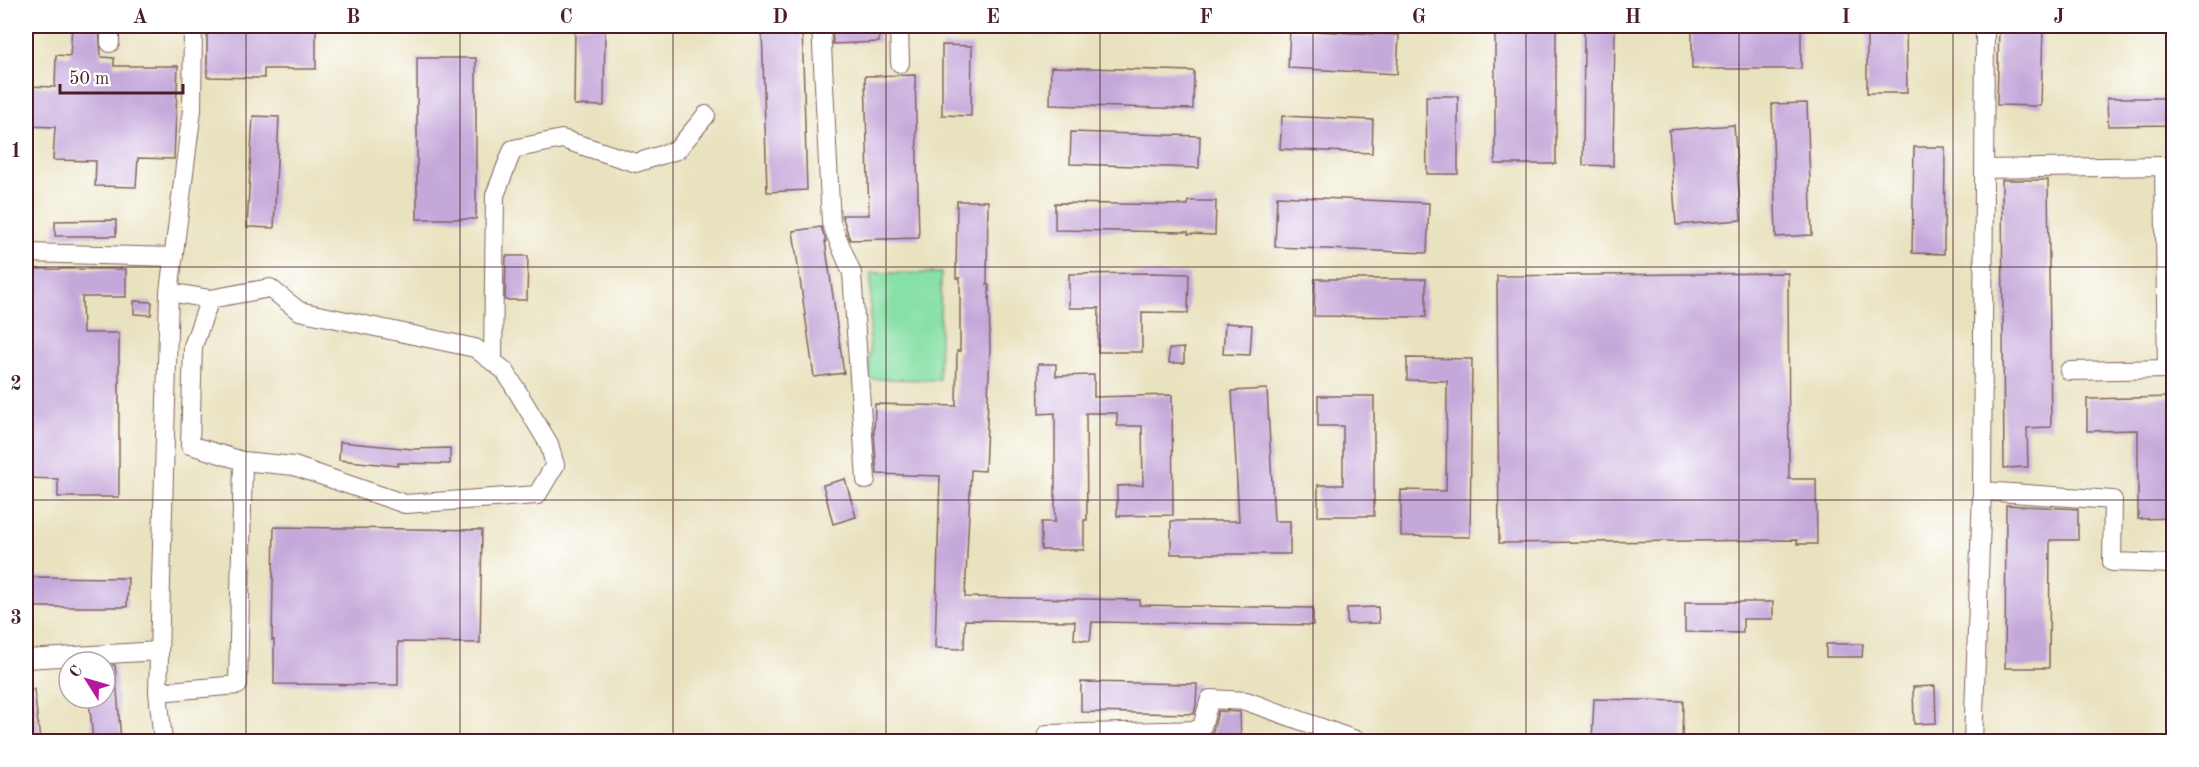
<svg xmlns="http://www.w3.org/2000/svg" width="2199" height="767" viewBox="0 0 2199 767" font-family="'Old Standard TT',serif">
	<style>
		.green { fill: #87e0a5; stroke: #688068; stroke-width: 1.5 }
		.building { fill: #c5a8da }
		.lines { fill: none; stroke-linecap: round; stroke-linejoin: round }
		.minor-casing { stroke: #82635f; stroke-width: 20 }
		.minor { stroke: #fff; stroke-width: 18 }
		.grid { fill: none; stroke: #4a1f2b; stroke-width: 1.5; stroke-opacity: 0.55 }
		.neatline { fill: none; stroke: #4a1f2b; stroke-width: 2 }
		.grid-label { font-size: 20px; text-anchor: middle; font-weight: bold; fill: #4a1f2b }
	</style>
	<rect width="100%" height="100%" fill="#fff"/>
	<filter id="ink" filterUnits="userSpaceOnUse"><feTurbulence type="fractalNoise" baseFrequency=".0167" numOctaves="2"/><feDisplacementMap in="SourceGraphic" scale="12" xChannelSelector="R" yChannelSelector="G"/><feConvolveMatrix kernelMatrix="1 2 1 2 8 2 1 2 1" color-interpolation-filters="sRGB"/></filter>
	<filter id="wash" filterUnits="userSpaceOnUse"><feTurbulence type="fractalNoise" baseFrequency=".008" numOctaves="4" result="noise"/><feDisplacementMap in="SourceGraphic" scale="24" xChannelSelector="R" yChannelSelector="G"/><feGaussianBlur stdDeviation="1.35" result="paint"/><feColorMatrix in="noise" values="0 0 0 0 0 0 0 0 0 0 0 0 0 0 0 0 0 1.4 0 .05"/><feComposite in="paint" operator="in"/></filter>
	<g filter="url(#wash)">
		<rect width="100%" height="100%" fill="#e9e2bf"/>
		<!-- green -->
		<path class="green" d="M871,273H941L939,380L869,379Z"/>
		<g id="blocks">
			<!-- building -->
			<path class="building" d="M72,26H99L101,57L114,58V66H178L174,159L138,158L136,187L95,186L96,161L53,160L55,127L26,126V86L55,87L56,55L70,56Z
				M207,26H316V69H264V78L207,77Z
				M575,26H605L604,106L574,105Z
				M762,26H802L807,190L767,192Z
				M832,26H879V42L833,44Z
				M1495,26H1556V164H1495Z
				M1584,26H1615L1613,166L1583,165Z
				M1692,26H1801V69H1692Z
				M1867,26H1906L1907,93H1867Z
				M1999,26H2043L2041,106L1997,105Z
				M1290,30L1399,35L1397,74L1288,68Z
				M942,45L972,46L971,116L942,115Z
				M417,58H476V219H417Z
				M1051,67L1194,71L1193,109L1050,105Z
				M915,75L919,238L850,240L842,215H869L865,76Z
				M1426,96H1458V174H1427Z
				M2107,98H2174V125L2108,126Z
				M1807,103L1812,235L1776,237L1772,104Z
				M253,116L279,117L274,228L247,227Z
				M1282,116L1373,120L1372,153L1280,149Z
				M1734,125L1741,220L1676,225L1669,130Z
				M1071,132L1200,136L1199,168L1070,164Z
				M1914,147H1945L1944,254L1912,253Z
				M2002,180H2048L2051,427L2027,428L2028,467L2004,468Z
				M1277,196L1429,203L1427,253L1275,247Z
				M957,201H988L987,285H989L990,350L985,471L971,470L965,597L1140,600L1139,605L1313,608V625L1092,622L1090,641L1074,639L1075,621L965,620L964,649L935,648L940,476L877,474L874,434L875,404L956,406L957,351H960V278H956Z
				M1188,201H1216L1215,235L1188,234V232L1055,230V203L1188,205Z
				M116,220V236H55V221Z
				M821,227L826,241H825L844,373L814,377L793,231Z
				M506,256H528L527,300H505Z
				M26,269H126V297H82L83,333H119V497H58V479L26,478Z
				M1152,273L1189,274L1188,313L1142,312V352H1098L1099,308H1069V274Z
				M1788,273L1789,479H1816L1817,544H1797V540L1499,543L1497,276Z
				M1315,279H1426V317L1314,316Z
				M134,301L152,302L151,315L134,314Z
				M1225,323L1252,325L1250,355L1223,354Z
				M1184,348V363H1169V349Z
				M1407,358L1472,359L1470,537L1401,536V490L1446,491L1447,381L1407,380Z
				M1038,364H1056V376L1094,375V397L1172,395L1173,515L1117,516V486L1143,485L1142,426H1117V413H1086L1087,520H1084V550H1041V522H1055V413L1039,414Z
				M1267,389L1274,521H1290V554H1171V521H1239L1232,391Z
				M1318,396H1374V516H1318V485H1343V426H1318Z
				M2174,397V518L2138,519V430L2087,431V399Z
				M340,442L413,449L450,448V464L398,463V466L339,460Z
				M845,479L856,517L833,524L823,485Z
				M2006,505L2078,509V540H2050L2049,668H2005Z
				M274,527L482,530L480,643L398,642V685L274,684V640H272Z
				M26,577L128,578L127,607H26Z
				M1685,602H1773V619H1743V633L1685,632Z
				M1378,607L1379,623L1347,624V608Z
				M1826,644H1863L1862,657H1826Z
				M115,665L121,741H93L89,698H105V666Z
				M1081,682L1197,684L1196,705L1194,714L1081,712Z
				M1935,686L1936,723L1914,724L1913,687Z
				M26,689H34L40,740L26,741Z
				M1594,699L1683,701L1682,741H1592Z
				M1218,711L1240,712L1241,741H1200L1207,739L1212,734Z"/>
		</g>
	</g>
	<g filter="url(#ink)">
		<use href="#blocks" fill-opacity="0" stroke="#82635f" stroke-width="1.5"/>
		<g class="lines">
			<defs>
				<path id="minor" d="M110,26V43
					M821,26L831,223L852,273L866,480
					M899,26L900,63
					M1984,169L2164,166L2167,369L2069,371
					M26,253L174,257
					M169,292L210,299L270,288L299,311L475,348L505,371L549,444L555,465L537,495L405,504L294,466L243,461
					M493,362L495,195L513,149L562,139L636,163L677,150L706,115
					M1982,491L2113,500L2112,562L2174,564
					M26,659L159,651
					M158,692L238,685L243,461L190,445L193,346L210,299
					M1047,734L1201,730L1210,699L1246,701L1361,742
					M163,742L158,692L169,292L192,110L193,26
					M1973,742L1982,491L1985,26"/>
			</defs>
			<!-- minor casing -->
			<use href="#minor" class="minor-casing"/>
			<!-- minor -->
			<use href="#minor" class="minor"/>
		</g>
	</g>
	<!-- grid -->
	<path class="grid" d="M246,26V742M460,26V742M673,26V742M886,26V742M1100,26V742M1313,26V742M1526,26V742M1739,26V742M1953,26V742M26,267H2174M26,500H2174"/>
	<!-- margin -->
	<rect width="2199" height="767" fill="none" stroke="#fff" stroke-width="66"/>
	<!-- north arrow -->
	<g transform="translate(87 680) rotate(307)"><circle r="28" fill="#ffffff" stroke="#b7a5aa" stroke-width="1.5"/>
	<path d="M0-4.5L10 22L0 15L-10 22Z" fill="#b5179e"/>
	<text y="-9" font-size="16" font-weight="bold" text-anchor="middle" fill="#4a1f2b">С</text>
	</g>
	<!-- scale -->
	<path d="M60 84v9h123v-9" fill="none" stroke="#4a1f2b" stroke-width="3"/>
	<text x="69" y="84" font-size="18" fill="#4a1f2b" stroke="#ffffff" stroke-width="4.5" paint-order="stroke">50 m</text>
	<rect x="33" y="33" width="2133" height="701" class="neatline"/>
	<g class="grid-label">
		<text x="140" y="23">A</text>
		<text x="353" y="23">B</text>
		<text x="566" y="23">C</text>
		<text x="780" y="23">D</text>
		<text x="993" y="23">E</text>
		<text x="1206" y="23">F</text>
		<text x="1419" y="23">G</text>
		<text x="1633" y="23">H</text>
		<text x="1846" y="23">I</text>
		<text x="2059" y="23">J</text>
		<text x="16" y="157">1</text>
		<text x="16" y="390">2</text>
		<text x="16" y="624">3</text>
	</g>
</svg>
